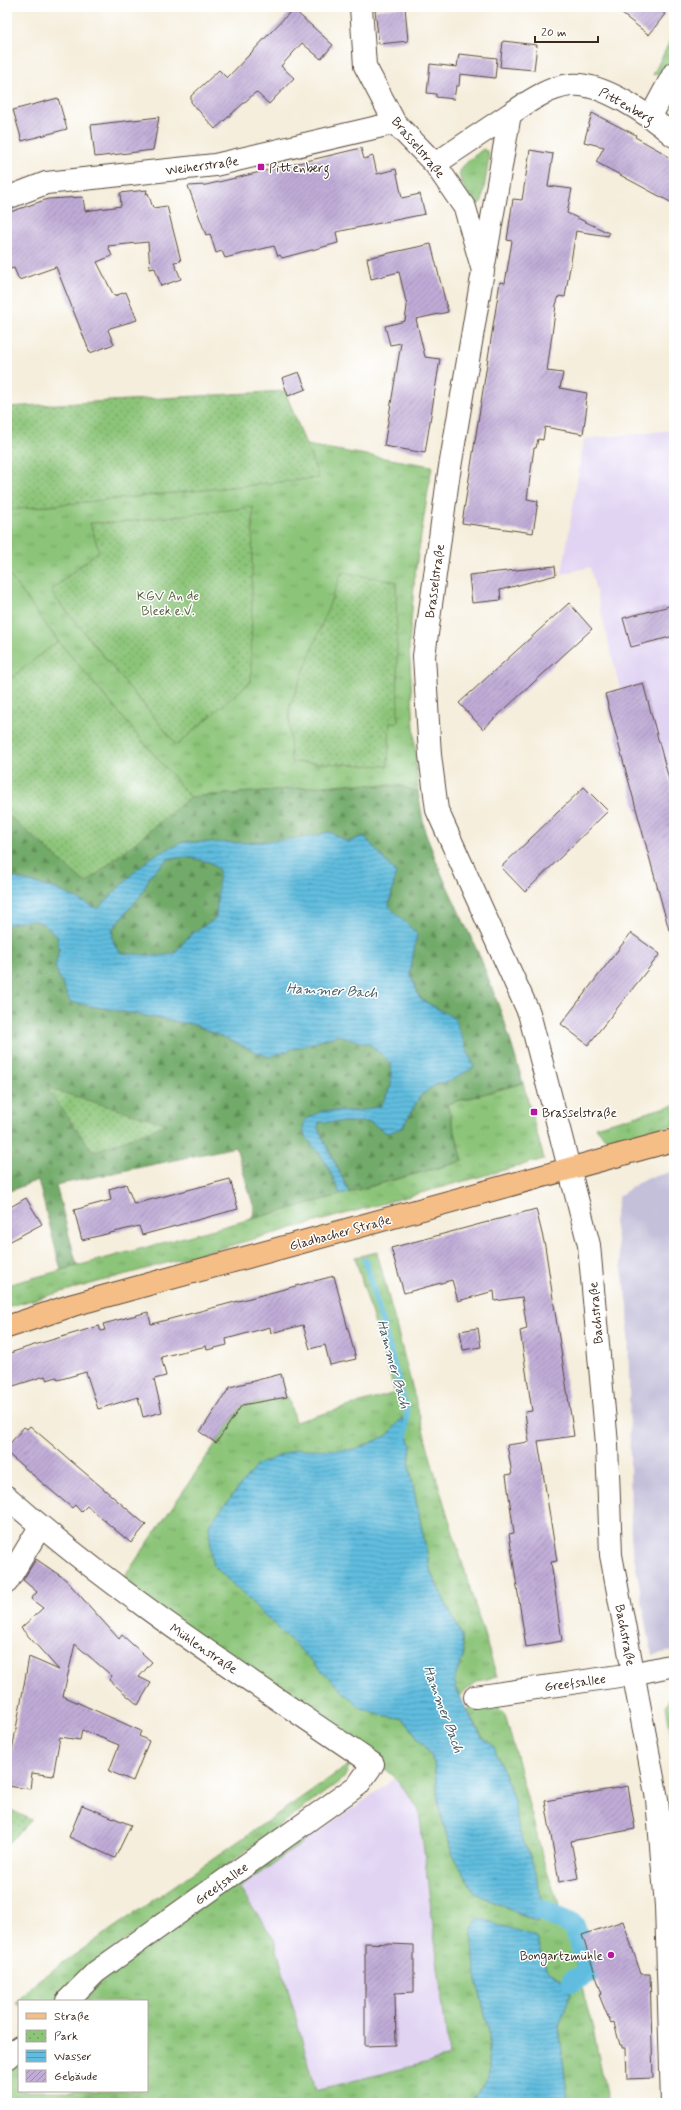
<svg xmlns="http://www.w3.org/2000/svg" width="681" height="2110" viewBox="0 0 681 2110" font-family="Mynerve,sans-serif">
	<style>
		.built { fill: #e1d4f3 }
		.industrial { fill: #c5c0da }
		.grass { fill: url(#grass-tufts); stroke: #64784c; fill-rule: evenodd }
		.forest { fill: url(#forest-firs); stroke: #566a44 }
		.park { fill: url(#park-dots); stroke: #64784c }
		.pitch { fill: #8cc579; stroke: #64784c }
		.water { fill: url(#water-rules); stroke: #4e747e; fill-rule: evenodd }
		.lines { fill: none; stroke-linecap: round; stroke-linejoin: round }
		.stream { stroke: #60bddf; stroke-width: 6 }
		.canal { stroke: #60bddf; stroke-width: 22 }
		.building { fill: url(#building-hatch) }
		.minor-casing { stroke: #57473a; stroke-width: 24 }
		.major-casing { stroke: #57473a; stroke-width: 24 }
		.minor { stroke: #fff; stroke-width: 22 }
		.major { stroke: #f6be87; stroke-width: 22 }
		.poi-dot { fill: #b5179e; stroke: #fff; stroke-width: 1.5 }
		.labels { text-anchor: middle; stroke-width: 3; stroke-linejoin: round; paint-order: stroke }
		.street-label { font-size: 13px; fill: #3b2a1e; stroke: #fff }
		.poi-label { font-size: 13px; fill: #3b2a1e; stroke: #fff; text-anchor: start }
		.park-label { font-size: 13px; fill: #57603e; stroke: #fff }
		.water-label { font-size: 14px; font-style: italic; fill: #485d62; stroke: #fff }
	</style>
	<defs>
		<pattern id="grass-tufts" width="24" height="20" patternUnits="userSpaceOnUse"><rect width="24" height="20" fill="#8cc579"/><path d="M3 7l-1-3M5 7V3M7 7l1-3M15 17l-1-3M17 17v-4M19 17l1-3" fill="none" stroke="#74a063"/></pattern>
		<pattern id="forest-firs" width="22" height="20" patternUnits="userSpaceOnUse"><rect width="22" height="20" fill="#71aa69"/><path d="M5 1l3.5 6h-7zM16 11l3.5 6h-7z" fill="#5e8b56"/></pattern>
		<pattern id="park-dots" width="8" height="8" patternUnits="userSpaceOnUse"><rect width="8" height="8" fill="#8cc579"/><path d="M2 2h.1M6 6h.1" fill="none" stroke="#74a063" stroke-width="1.8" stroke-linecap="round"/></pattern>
		<pattern id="water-rules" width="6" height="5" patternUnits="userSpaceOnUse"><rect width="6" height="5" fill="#60bddf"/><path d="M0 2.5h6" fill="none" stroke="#509ab4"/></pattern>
		<pattern id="building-hatch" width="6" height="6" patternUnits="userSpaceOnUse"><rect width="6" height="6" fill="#c0acd7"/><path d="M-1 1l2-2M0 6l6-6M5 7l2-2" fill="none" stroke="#9d8cae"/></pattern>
	</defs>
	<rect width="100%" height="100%" fill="#fff"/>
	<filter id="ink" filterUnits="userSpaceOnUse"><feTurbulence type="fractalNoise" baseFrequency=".025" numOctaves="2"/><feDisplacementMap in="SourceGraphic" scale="8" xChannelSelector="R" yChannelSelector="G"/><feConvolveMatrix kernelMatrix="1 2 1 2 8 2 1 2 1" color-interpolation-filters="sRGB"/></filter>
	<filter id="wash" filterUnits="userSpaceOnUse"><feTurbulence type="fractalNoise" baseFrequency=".012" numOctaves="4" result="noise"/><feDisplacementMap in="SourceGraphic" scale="16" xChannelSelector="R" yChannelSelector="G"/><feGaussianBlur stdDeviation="0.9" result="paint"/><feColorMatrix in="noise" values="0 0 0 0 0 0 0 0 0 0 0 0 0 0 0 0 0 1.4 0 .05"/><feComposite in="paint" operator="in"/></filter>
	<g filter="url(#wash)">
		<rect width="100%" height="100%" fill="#f5eedc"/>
		<!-- built -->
		<path class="built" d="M674,430V951L604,694L620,689L590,567L562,574L584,439Z
			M396,1778L419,1810L449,2057L316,2091L274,1939L239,1888Z"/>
		<!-- industrial -->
		<path class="industrial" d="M674,1171V1651L652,1655L631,1540L628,1306L614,1222L619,1196L642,1180Z"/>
		<!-- grass -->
		<path class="grass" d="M674,33V58L663,72L653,75Z
			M483,149L488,152L489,159L482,201L478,205L473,204C455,170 452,174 483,149Z
			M306,445L432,466L415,574L409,646L418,792L401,786L350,784L190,797L58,641L7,572V510L318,478ZM90,523H115L177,745L50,591L99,551ZM342,573L396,582L397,723L390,722L388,766Z
			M523,1083L544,1159L7,1307V1285C160,1243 310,1204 463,1161L447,1104Z
			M674,1105V1125L609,1142L595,1127Z
			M377,1252L433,1467L497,1677L478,1681L459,1696L454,1680L463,1657L462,1636L431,1573L409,1466L411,1445L402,1418L388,1435L355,1450L296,1449L381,1715L400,1718L407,1723L430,1754L434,1763L439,1808L452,1853L475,1893L536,1922L531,1858L519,1830L513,1797L494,1747L483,1737L467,1710L491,1700L505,1714L545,1866L561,1909L593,2029L608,2103H568L559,2026L574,1983L566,1985L546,1968L537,1937L475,1972L489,2031V2078L470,2103H7V2066L19,2056V2091H147V2001H81L117,1966L299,1834L308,1839L239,1888L274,1939L316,2090L449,2057L419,1810L396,1778L366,1752L121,1582L242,1405L288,1397L295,1422L395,1393L355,1257Z
			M674,1694V1751L666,1705Z
			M351,1763L344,1778L90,1967L59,2001H19V2006L16,2003L34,1983Z"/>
		<!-- forest -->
		<path class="forest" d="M350,784L401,786L418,792L425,832L441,873L481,959L505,1023L523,1083L447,1104L463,1161L349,1192L318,1128L319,1122H370L387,1133L402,1128C417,1102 420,1087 451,1081L454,1018L421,999L410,973L417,934L389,906L396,873L364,836L348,842L329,832L304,838L243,843L183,842L136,870L98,909L56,889L7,876V814L86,883L190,797Z
			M186,857L210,862L220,870L216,918L190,935L174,954L158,956L121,953L115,947L112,937L113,929L141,895L151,874L168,859Z
			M29,919L46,925L57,936L59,950L55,967L70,1002L195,1025L268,1057L338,1035L371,1045L391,1063V1086L381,1106L358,1111H322L305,1136L325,1161L341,1195L248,1220L253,1216L254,1208L236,1147L56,1185L77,1266L61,1270L38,1180L7,1192V925Z"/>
		<!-- park -->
		<path class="park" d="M285,391L319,478L7,510V407Z
			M253,507L251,681L177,745L50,591L99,551L90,523H115Z
			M342,572L396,582L398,723L390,722L388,766L291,762L289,709Z
			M58,641L190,797L86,883L7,814V681Z
			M47,1088L167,1124L93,1152Z
			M7,1808L32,1820L7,1845Z"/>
		<!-- pitch -->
		<path class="pitch" d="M7,572L58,641L7,681Z"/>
		<!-- water -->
		<path class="water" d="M329,832L348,842L364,836L396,873L389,906L417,934L410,973L420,999L454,1018L474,1067L451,1081L436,1084L420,1096L402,1128L387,1133L370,1122H319L318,1128L349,1192L341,1195L325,1161L305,1136L303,1128L305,1120L322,1111H358L381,1106L391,1086V1063L371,1045L338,1035L268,1057L195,1025L70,1002L55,967L59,950L57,936C38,917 32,918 7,925V876L56,889L98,909L136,870L155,855L183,842L243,843L304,838ZM186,857L210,862L219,870L216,918L190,935L174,954L158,956L121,953L115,946L112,937L113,928L141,895L151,874L168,859Z
			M402,1418L411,1445L409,1466L431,1573L462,1636L463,1657L454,1680L459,1696L482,1737L494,1747L513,1797L519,1830L531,1858L545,1911L537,1922L475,1893L452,1853L439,1808L434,1763L430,1754L407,1723L400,1718L381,1715L359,1707L212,1564L209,1524L257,1465L296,1449L355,1450L388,1435Z
			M478,1918L537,1937L546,1968L565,1984L571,1981L574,1983L559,2026L568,2103H470L489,2077V2031L475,1972L472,1928Z"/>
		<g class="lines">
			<!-- stream -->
			<path class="stream" d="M365,1260L407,1412L406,1436L403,1442"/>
			<!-- canal -->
			<path class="canal" d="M545,1911L574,1926L590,1972L572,1981"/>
		</g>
		<g id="blocks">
			<!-- building -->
			<path class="building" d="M405,7L408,41L379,44L375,10Z
				M613,7H655L665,14L649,35Z
				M293,9L333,45L321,59L302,43L281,66L294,78L269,104L256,92L215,129L191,102V96L219,70L227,78Z
				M503,41L537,45L534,70L500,67Z
				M459,54L497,58L495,78L460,74L459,86H456L454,99L436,97V94L427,93L430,64L457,67Z
				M58,98L67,129L22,141L13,110Z
				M592,113L636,135L635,137L662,152L674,162V204L596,162L604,147L584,142Z
				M159,117L153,150L95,157L91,125Z
				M361,148L364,159L373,156L377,174L396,169L402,198L420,194L425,214L336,232L338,243L282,258L280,255L278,256L274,246L225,258L222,251L216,253L210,234L206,235L188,186L206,185Z
				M530,150L553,154L548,186L572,189L567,213L609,233L608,236L576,231L565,297L559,296L556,305L547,371L563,373L560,388L587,393L585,405L587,406L583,434L545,427L543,440L538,439L536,448H534L527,499L538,501L533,533L462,523L500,282L505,283L512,241L507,240L513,199L522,200Z
				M147,190L146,194L148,193L153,208L167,206L181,261L174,262L181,279L161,286L155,268L150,269L148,242L108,246L112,256L97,262L114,296L126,292L137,320L110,328L108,330L114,344L90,353L56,267L19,280L14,268L7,270V213L48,199L83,197L85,211L121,206L120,193Z
				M431,244L448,312L416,319L425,357L440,359L425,453L384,446L401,343L390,345L385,326L405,321L407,306L399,272L371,279L367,258Z
				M299,372L306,389L288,396L282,378Z
				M555,566L556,575L500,590L501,600L472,603L469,575Z
				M569,603L592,629L483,729L459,703Z
				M674,605V636L631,647L623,618Z
				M643,683L674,798V930H669L605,694Z
				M584,787L608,811L525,892L501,867Z
				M631,933L660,954L588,1045L561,1024Z
				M230,1179L238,1209L142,1235L139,1226L82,1240L74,1210L111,1200L109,1189L126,1184L134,1204Z
				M26,1198L42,1224L7,1243V1209Z
				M536,1209L545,1246L574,1436L538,1441L557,1561L551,1562L562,1641L526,1647L509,1534L514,1533L506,1475L512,1474L507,1445L529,1442L525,1412L532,1411L520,1331L527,1329L522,1297L495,1301L494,1291L458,1301L452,1280L404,1293L391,1248Z
				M334,1276L356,1359L330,1365L325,1345L310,1349L303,1325L271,1333L270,1327L226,1339L227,1345L207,1350L206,1346L161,1357L166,1376L154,1379L162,1412L143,1417L138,1397L98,1409L86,1372L58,1380L57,1377L47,1380L45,1376L7,1388V1354L31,1346L99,1326L101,1331L105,1330L103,1324L148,1312L151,1324Z
				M478,1328L481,1347L463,1350L460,1331Z
				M281,1374L287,1397L242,1405L216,1443L200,1432L230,1387Z
				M30,1426L146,1525L131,1543L87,1506L81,1512L75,1505L72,1508L7,1453V1447L24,1427L27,1429Z
				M36,1559L65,1579L119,1639L122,1635L152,1662L139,1677L151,1683L138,1705L109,1680L112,1676L75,1644L63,1696L141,1731L139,1736L149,1741L133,1781L109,1771L119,1745L82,1730L80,1740L60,1737L53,1776L32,1773L30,1789L7,1786V1762H10L29,1657L59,1670L21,1628L43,1608L31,1599L37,1592L23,1580Z
				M628,1786L635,1829L571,1841L578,1878L559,1882L545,1801Z
				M82,1805L131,1825L115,1858L69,1837Z
				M623,1921L641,1974H650L653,2078L627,2079L626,2048H622V2045H620L614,2023L611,2024L599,1995L602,1994L582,1935Z
				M365,1943L414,1945V1992L395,1993L396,2045L365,2046Z"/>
		</g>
	</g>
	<g filter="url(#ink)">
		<use href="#blocks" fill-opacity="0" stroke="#57473a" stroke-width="1"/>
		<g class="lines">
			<defs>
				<path id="minor" d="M361,7L365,66L395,123L435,164L465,208L483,271L448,479L424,656L430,755L437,810L529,1013L589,1245L607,1444L611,1555L657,1799L666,1906L672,2103
					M510,114C528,102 547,88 570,85C602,81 650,116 674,136
					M651,116L674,73
					M435,164L510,114L484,265
					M7,198L46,183L215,165L395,123
					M7,1497C120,1597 249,1679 373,1764L358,1785L96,1972L67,2001
					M7,1582L40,1527
					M475,1697L633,1674L674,1665
					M7,2058L19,2047"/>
				<path id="major" d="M7,1327L73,1305L674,1140"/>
			</defs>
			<!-- minor casing -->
			<use href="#minor" class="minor-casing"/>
			<!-- major casing -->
			<use href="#major" class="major-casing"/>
			<!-- minor -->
			<use href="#minor" class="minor"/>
			<!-- major -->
			<use href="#major" class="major"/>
		</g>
	</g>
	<!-- markers -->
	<g class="poi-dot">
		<rect x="257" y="163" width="8" height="8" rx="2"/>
		<rect x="530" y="1108" width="8" height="8" rx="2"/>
		<circle cx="611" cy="1955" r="4"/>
	</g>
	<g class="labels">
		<!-- street labels -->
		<g class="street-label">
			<text transform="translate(627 105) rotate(29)" y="5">Pittenberg</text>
			<text transform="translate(419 147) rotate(50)" y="5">Brasselstraße</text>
			<text transform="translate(202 165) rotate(-8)" y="5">Weiherstraße</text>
			<text transform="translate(434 581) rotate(-82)" y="5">Brasselstraße</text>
			<text transform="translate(340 1232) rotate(-15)" y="5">Gladbacher Straße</text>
			<text transform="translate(595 1313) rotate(-95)" y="5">Bachstraße</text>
			<text transform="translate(626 1635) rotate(79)" y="5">Bachstraße</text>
			<text transform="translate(204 1648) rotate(34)" y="5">Mühlenstraße</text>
			<text transform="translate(575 1682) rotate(-8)" y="5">Greefsallee</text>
			<text transform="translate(221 1883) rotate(-36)" y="5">Greefsallee</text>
		</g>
		<!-- poi labels -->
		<g class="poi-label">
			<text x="269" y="172">Pittenberg</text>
			<text x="542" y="1117">Brasselstraße</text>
			<text x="603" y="1960" text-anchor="end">Bongartzmühle</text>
		</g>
		<!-- park labels -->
		<g class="park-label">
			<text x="168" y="600">KGV An de<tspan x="168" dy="15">Bleek e.V.</tspan></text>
		</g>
		<!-- water labels -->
		<g class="water-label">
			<text transform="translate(332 990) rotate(3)" y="5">Hammer Bach</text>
			<text transform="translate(394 1364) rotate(75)" y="5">Hammer Bach</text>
			<text transform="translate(444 1709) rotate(70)" y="5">Hammer Bach</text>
		</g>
	</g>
	<!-- margin -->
	<rect width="681" height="2110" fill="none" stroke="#fff" stroke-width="24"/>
	<!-- legend -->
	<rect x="18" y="2000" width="130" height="92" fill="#ffffff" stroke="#b1aaa5"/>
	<rect x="26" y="2013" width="20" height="6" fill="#f6be87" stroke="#b1aaa5"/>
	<text x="54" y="2020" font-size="12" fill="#3b2a1e">Straße</text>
	<rect x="26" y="2030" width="20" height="12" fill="url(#park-dots)" stroke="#b1aaa5"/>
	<text x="54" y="2040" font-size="12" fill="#3b2a1e">Park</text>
	<rect x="26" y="2050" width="20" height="12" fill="url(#water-rules)" stroke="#b1aaa5"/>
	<text x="54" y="2060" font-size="12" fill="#3b2a1e">Wasser</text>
	<rect x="26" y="2070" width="20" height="12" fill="url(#building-hatch)" stroke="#b1aaa5"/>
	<text x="54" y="2080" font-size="12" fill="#3b2a1e">Gebäude</text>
	<!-- scale -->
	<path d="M535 36v6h63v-6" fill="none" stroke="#3b2a1e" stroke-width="2"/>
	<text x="541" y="36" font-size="12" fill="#3b2a1e" stroke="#ffffff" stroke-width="3" paint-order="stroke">20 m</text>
</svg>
